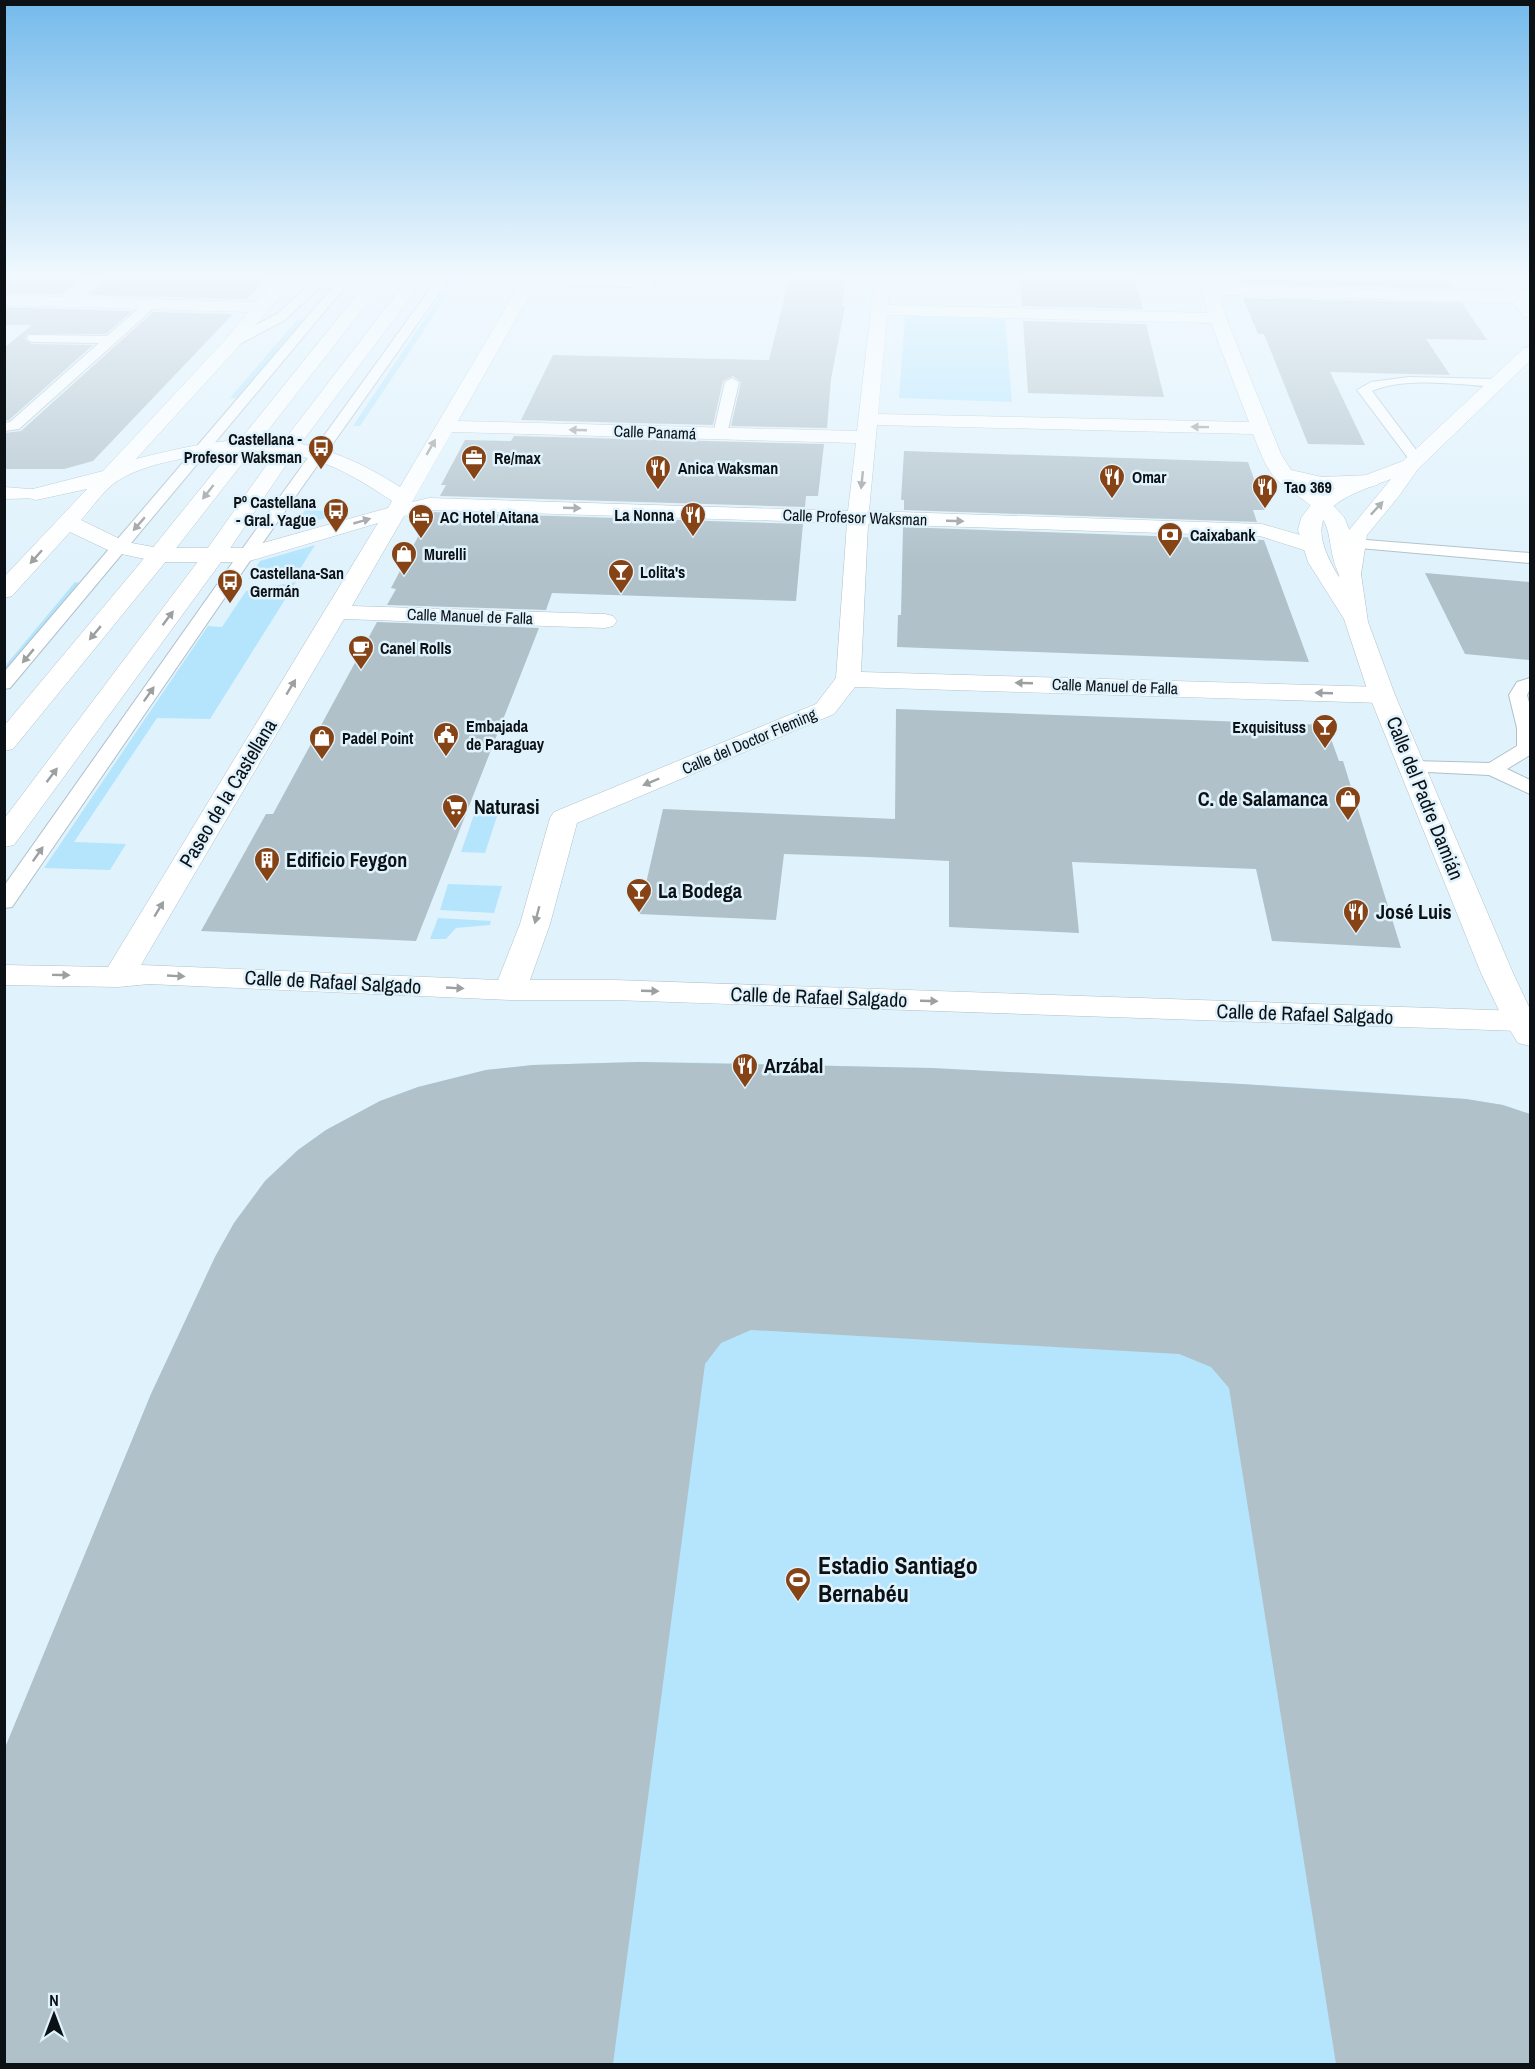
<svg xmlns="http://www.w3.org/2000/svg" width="1535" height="2069" viewBox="0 0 1535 2069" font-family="'Archivo Narrow',sans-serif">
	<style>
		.green { fill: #b4e5fd }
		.building { fill: #b0c1ca }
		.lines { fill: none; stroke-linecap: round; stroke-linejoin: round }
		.lane-casing { stroke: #afc0c9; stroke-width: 2 }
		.street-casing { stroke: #afc0c9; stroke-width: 1 }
		.secondary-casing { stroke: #afc0c9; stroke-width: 1 }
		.highway-casing { stroke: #afc0c9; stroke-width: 1 }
		.lane { fill: #fff; fill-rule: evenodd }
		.street { fill: #fff; fill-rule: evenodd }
		.secondary { fill: #fff; fill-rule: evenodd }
		.highway { fill: #fff; fill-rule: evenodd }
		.oneway { fill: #9da0a1 }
		.labels { text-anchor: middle; stroke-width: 5; stroke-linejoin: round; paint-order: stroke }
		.far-street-label { font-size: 16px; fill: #0b1115; stroke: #e0f2fc }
		.far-poi-label { font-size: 16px; font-weight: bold; fill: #0b1115; stroke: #e0f2fc; text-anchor: start }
		.street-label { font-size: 20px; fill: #0b1115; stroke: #e0f2fc }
		.poi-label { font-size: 20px; font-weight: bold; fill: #0b1115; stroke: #e0f2fc; text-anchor: start }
		.near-poi-label { font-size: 24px; font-weight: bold; fill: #0b1115; stroke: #e0f2fc; text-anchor: start }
	</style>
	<rect width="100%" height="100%" fill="#e0f2fc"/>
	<!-- green -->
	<path class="green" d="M454,275H461L360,426H353Z
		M905,316L1005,319L1012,402L899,398Z
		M306,318L237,398H230L296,321Z
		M305,510L337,511L330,517L295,526Z
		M315,545L300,569L248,579L260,561Z
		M75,582L80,583L5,671V666Z
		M296,582L210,719L157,718L74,842L126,844L110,870L44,868L208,626L222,627L246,591Z
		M477,806L500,807L485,853L461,852Z
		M448,884L502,886L494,913L440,910Z
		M438,918L491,921L490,925L456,928L446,939H430Z
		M639,1062C915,1065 1191,1079 1466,1099L1503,1105L1530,1114V2064H5V1750L151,1394L215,1257L234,1223L265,1181L298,1150L326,1130L380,1101L418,1087L486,1070L533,1065Z"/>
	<!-- building -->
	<path class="building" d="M4,275H84L61,295L4,293Z
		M108,275H270L247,299L88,295Z
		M790,275L843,276L844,291L842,306H845L831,379L827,428L731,426L741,382L733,376L723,381L713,425L521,420L553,355L769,360Z
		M1020,275H1133L1143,309L1022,306Z
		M1234,275H1442L1452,289L1238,283Z
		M1243,298L1462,303L1487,340L1426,339L1450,375L1330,372L1365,445L1308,444L1264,334H1258Z
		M4,307L132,311L106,334H27L25,339L32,344L93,345L9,420L4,421V348L32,325H4Z
		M153,312L233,314L93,461L64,469H4V433L21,431Z
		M1023,321L1146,324L1164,397L1028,393Z
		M514,436L824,444L818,496H806L805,507L440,496L446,485H441L465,440L511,441Z
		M904,451L1248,462L1265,510H1253L1257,522L904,510V500H901Z
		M431,512L803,524L796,601L552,593L546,610L387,605L396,589L391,588Z
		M903,527L1264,540L1309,662L897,647L898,615H901Z
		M1425,573L1530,582V660L1465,654Z
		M377,622L539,628L416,941L201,931L266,814H273Z
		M896,709L1326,725L1339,761H1343L1401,948L1272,941L1256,869L1072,862L1079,933L949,927V861L868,857L784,854L776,920L639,914L663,809L895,819Z
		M639,1062L933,1068L1242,1084L1466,1099L1503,1105L1530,1114V2064H1336L1229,1388L1211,1367L1179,1354L751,1330L721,1343L705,1364L613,2064H4V1750L151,1394L215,1257L234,1223L265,1181L298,1150L326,1130L380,1101L418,1087L486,1070L533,1065Z"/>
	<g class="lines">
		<defs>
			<path id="lane" d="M320,275H333L285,320L236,346H228L226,343L228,340L277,314Z
				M343,275H355L10,688L4,689V672Z
				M440,275H452L252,558L12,907L4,908V886L240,552Z
				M530,278L651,280L657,284L651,288L526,283V279Z
				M151,300L157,304L155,307L19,429L4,431V423L10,422L99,343L33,342L29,341L27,338L29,335L107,336L147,301Z
				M1409,377L1498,379L1505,383L1498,387C1461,385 1406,376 1372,391L1423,459L1416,463L1411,462L1357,390L1371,382Z
				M732,378L739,382L727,434L720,438L713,434L725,382Z
				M1354,539L1530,553V563L1348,547L1346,544Z
				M1530,678V689L1527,695L1530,706V755L1507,769L1530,780V794L1489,775L1406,771L1403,767L1406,763L1413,761L1489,763L1517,746V728L1509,695L1517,682Z"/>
			<path id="street" d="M88,275H106L82,297L256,302L280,275H297L238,347L136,459C241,432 305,426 400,487L525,275H541L458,421L857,431L875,275H891L888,305L1208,313L1198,275H1214L1217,285L1530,293V303L1220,295L1226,318L1281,454L1291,470L1322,477L1370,475L1377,477L1380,481L1377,485L1370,487L1322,489L1313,487L1328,500L1344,517L1349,529L1352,552L1361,574L1358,579L1350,581L1342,579C1328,559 1333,533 1322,518C1311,501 1290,493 1276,479C1265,467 1259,449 1253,434L877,425L869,511L1262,524L1321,541L1324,546L1321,551L1313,553L1260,536L868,524L861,672L1382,687L1391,690L1395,695L1391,700L1382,703L855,687L834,714L577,823L550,924L530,980H614L1520,1011L1530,1014V1028L1520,1031L614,1000H510L149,984L118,987L4,985V965L108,967L378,523L246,562H159L112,552L70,532L12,596L4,598V577L87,489L36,500L29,498L26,494L29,490L103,471L226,339L248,312L4,305V295L62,297ZM887,315L1211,323L1249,422L878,414ZM452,432L856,443L848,511L429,498L412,502ZM250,451C311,452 341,467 392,501L388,508L245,548H159L126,542L81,520C91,509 106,487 119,480C153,459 210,454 250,451ZM429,510L847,523L836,678L816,704L554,812L550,818L520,924L498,980L141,965L344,619L605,628L613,626L617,621L613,616L605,614L352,606L404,516Z"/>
			<path id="secondary" d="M1493,275H1509L1530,302V318L1524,317Z
				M1530,347V361L1418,469L1399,496L1367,535L1361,574L1368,622L1395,695L1513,973L1530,1009V1046L1518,1043L1504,1021L1481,973L1369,695L1344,619L1308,562L1298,530L1301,518L1313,502L1342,484L1403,461L1524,348ZM1391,479L1345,535L1339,577C1299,512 1332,501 1391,479Z
				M4,487L43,490L46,494L43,498L4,499Z"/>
			<path id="highway" d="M373,275H389L167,560L13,749L4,751V726L151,550Z
				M411,275H427L296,450L221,562L14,845L4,847V819L205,552L282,443Z"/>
		</defs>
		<!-- lane casing -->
		<use href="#lane" class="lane-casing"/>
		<!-- street casing -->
		<use href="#street" class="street-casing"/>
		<!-- secondary casing -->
		<use href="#secondary" class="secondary-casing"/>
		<!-- highway casing -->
		<use href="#highway" class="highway-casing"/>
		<!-- lane -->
		<use href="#lane" class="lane"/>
		<!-- street -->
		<use href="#street" class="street"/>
		<!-- secondary -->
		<use href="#secondary" class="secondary"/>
		<!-- highway -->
		<use href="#highway" class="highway"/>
	</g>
	<!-- one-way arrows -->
	<defs><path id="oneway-solid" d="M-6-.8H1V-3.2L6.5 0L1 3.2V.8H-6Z" transform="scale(1.5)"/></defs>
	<g class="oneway">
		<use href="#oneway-solid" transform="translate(1200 427) rotate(-179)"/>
		<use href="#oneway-solid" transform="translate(578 430) rotate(-178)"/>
		<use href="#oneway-solid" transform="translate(431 447) rotate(-60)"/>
		<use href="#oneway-solid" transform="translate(862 480) rotate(96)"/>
		<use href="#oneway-solid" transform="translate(208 492) rotate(128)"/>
		<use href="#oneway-solid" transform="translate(572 508) rotate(2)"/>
		<use href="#oneway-solid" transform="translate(1377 508) rotate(-47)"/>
		<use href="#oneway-solid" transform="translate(362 521) rotate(-16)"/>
		<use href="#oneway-solid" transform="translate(955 521) rotate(2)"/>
		<use href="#oneway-solid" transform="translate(139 524) rotate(131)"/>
		<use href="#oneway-solid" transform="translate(36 557) rotate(132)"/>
		<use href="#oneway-solid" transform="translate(168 618) rotate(-53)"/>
		<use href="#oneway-solid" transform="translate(95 633) rotate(130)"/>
		<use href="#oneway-solid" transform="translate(28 656) rotate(130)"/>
		<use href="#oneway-solid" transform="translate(1024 683) rotate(-178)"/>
		<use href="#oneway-solid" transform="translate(291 687) rotate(-59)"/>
		<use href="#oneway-solid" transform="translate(1324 693) rotate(-178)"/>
		<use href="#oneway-solid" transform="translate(149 694) rotate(-55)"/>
		<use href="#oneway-solid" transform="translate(52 775) rotate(-53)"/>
		<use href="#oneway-solid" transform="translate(651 782) rotate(157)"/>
		<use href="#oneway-solid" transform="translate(38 854) rotate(-55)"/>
		<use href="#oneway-solid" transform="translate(159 909) rotate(-59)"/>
		<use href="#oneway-solid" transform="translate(537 915) rotate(105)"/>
		<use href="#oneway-solid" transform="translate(61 975) rotate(1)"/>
		<use href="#oneway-solid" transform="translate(176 976) rotate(3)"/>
		<use href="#oneway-solid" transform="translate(455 988) rotate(3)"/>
		<use href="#oneway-solid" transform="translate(650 991) rotate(2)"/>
		<use href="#oneway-solid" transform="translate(929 1001) rotate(2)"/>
	</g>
	<!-- sky -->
	<linearGradient id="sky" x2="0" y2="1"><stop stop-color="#74baeb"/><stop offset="0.49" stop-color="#f1f9fe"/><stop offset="1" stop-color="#f1f9fe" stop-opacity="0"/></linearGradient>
	<rect width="1535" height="565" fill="url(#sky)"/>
	<!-- icons -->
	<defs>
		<symbol id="bus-pin" viewBox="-11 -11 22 30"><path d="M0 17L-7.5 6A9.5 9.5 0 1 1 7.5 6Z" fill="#864316" stroke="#e0f2fc"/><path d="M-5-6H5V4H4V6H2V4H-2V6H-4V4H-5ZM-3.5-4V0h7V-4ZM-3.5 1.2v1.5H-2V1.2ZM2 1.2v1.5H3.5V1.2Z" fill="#fff"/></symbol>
		<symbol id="office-pin" viewBox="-11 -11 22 30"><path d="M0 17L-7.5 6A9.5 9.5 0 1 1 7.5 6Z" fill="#864316" stroke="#e0f2fc"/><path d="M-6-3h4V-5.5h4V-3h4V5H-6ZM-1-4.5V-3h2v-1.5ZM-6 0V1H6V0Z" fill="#fff"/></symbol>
		<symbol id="restaurant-pin" viewBox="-11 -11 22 30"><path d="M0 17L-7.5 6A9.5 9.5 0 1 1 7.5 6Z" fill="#864316" stroke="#e0f2fc"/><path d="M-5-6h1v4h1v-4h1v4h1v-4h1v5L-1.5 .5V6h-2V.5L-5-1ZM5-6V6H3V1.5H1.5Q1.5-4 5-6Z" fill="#fff"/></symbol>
		<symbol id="hotel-pin" viewBox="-11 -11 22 30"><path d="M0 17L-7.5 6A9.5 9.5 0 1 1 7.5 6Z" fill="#864316" stroke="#e0f2fc"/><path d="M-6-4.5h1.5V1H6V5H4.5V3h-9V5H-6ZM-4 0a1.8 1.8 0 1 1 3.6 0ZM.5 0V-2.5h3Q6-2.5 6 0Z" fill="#fff"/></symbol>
		<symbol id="bank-pin" viewBox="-11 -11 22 30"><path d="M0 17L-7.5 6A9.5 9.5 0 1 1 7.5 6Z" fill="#864316" stroke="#e0f2fc"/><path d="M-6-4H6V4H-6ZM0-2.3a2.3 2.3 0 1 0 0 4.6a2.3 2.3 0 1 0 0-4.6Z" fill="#fff"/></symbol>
		<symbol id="shop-pin" viewBox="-11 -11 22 30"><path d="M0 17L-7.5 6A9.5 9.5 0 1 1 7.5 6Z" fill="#864316" stroke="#e0f2fc"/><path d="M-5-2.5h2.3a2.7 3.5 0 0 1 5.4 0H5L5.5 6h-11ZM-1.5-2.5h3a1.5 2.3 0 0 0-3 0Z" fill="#fff"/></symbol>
		<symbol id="bar-pin" viewBox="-11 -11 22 30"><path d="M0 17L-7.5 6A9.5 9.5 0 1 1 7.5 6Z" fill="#864316" stroke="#e0f2fc"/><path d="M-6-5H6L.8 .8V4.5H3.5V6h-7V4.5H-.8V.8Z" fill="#fff"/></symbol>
		<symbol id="cafe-pin" viewBox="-11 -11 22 30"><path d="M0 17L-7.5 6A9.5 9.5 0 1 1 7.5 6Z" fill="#864316" stroke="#e0f2fc"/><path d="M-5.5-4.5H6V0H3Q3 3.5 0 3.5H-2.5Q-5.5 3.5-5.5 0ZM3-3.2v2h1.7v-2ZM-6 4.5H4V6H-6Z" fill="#fff"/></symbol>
		<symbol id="civic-pin" viewBox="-11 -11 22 30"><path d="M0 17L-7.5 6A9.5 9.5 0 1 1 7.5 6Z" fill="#864316" stroke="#e0f2fc"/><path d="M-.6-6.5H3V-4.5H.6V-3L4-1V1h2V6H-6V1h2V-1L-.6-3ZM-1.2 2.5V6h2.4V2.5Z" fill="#fff"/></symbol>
		<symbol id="supermarket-pin" viewBox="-11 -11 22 30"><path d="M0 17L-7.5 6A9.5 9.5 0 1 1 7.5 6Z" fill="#864316" stroke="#e0f2fc"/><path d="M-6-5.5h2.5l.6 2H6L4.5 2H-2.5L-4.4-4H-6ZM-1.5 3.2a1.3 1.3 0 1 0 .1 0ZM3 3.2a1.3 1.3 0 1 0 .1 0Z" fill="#fff"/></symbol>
		<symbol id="building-pin" viewBox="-11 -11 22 30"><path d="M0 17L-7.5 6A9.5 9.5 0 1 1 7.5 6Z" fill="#864316" stroke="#e0f2fc"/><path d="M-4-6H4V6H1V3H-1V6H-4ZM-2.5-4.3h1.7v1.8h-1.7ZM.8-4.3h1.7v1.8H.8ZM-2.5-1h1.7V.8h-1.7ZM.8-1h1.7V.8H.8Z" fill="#fff"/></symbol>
		<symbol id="stadium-pin" viewBox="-11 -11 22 30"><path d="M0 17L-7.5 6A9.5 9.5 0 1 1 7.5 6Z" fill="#864316" stroke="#e0f2fc"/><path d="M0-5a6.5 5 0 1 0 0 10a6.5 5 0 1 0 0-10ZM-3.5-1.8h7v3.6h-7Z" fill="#fff"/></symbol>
	</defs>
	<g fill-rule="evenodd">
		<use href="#bus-pin" x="306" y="433" width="30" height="40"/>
		<use href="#office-pin" x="459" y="443" width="30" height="40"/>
		<use href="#restaurant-pin" x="643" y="453" width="30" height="40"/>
		<use href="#restaurant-pin" x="1097" y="462" width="30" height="40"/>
		<use href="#restaurant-pin" x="1250" y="472" width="30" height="40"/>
		<use href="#bus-pin" x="321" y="496" width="30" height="40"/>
		<use href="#restaurant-pin" x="678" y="500" width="30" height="40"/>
		<use href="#hotel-pin" x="406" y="502" width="30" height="40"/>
		<use href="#bank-pin" x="1155" y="520" width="30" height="40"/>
		<use href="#shop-pin" x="389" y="539" width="30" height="40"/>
		<use href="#bar-pin" x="606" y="557" width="30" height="40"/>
		<use href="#bus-pin" x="215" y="567" width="30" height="40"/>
		<use href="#cafe-pin" x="346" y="633" width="30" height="40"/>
		<use href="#bar-pin" x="1310" y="712" width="30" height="40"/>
		<use href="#civic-pin" x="431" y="720" width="30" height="40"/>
		<use href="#shop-pin" x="307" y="723" width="30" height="40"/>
		<use href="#shop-pin" x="1333" y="784" width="30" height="40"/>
		<use href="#supermarket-pin" x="440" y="792" width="30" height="40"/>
		<use href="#building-pin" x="252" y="845" width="30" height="40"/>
		<use href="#bar-pin" x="624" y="876" width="30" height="40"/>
		<use href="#restaurant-pin" x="1341" y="897" width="30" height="40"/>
		<use href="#restaurant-pin" x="730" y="1051" width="30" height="40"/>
		<use href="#stadium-pin" x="783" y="1565" width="30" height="40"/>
	</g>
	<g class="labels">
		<!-- far-street labels -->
		<g class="far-street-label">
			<text transform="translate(655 432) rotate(2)" y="6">Calle Panamá</text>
			<text transform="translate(855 517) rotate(2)" y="6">Calle Profesor Waksman</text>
			<text transform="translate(470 616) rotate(2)" y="6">Calle Manuel de Falla</text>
			<text transform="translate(1115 686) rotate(2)" y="6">Calle Manuel de Falla</text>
			<text transform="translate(749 741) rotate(-23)" y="6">Calle del Doctor Fleming</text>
		</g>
		<!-- far-poi labels -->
		<g class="far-poi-label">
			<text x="302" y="445" text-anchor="end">Castellana -<tspan x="302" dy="18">Profesor Waksman</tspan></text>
			<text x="494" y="464">Re/max</text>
			<text x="678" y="474">Anica Waksman</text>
			<text x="1132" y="483">Omar</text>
			<text x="1284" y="493">Tao 369</text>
			<text x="316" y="508" text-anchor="end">Pº Castellana<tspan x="316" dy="18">- Gral. Yague</tspan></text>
			<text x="674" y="521" text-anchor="end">La Nonna</text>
			<text x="440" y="523">AC Hotel Aitana</text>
			<text x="1190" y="541">Caixabank</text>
			<text x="424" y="560">Murelli</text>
			<text x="640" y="578">Lolita's</text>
			<text x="250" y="579">Castellana-San<tspan x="250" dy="18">Germán</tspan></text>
			<text x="380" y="654">Canel Rolls</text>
			<text x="466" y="732">Embajada<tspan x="466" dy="18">de Paraguay</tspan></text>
			<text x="1306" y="733" text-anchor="end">Exquisituss</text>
			<text x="342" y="744">Padel Point</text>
		</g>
		<!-- street labels -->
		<g class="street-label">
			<text transform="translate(228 793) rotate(-59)" y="7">Paseo de la Castellana</text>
			<text transform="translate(1425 798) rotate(68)" y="7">Calle del Padre Damián</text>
			<text transform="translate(333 982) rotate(3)" y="7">Calle de Rafael Salgado</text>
			<text transform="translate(819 997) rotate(2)" y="7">Calle de Rafael Salgado</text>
			<text transform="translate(1305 1014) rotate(2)" y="7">Calle de Rafael Salgado</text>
		</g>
		<!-- poi labels -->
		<g class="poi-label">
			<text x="1328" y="806" text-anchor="end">C. de Salamanca</text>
			<text x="474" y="814">Naturasi</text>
			<text x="286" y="867">Edificio Feygon</text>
			<text x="658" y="898">La Bodega</text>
			<text x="1376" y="919">José Luis</text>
			<text x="764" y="1073">Arzábal</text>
		</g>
		<!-- near-poi labels -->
		<g class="near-poi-label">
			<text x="818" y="1574">Estadio Santiago<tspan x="818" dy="28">Bernabéu</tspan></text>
		</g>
	</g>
	<!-- border -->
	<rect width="1535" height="2069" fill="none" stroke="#0b1115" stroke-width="12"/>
	<!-- north arrow -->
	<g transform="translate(54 2015)" stroke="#e0f2fc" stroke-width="4.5" paint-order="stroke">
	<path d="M0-4.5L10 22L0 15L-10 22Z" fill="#0b1115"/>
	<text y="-9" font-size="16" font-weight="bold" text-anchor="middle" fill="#0b1115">N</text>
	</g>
</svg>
